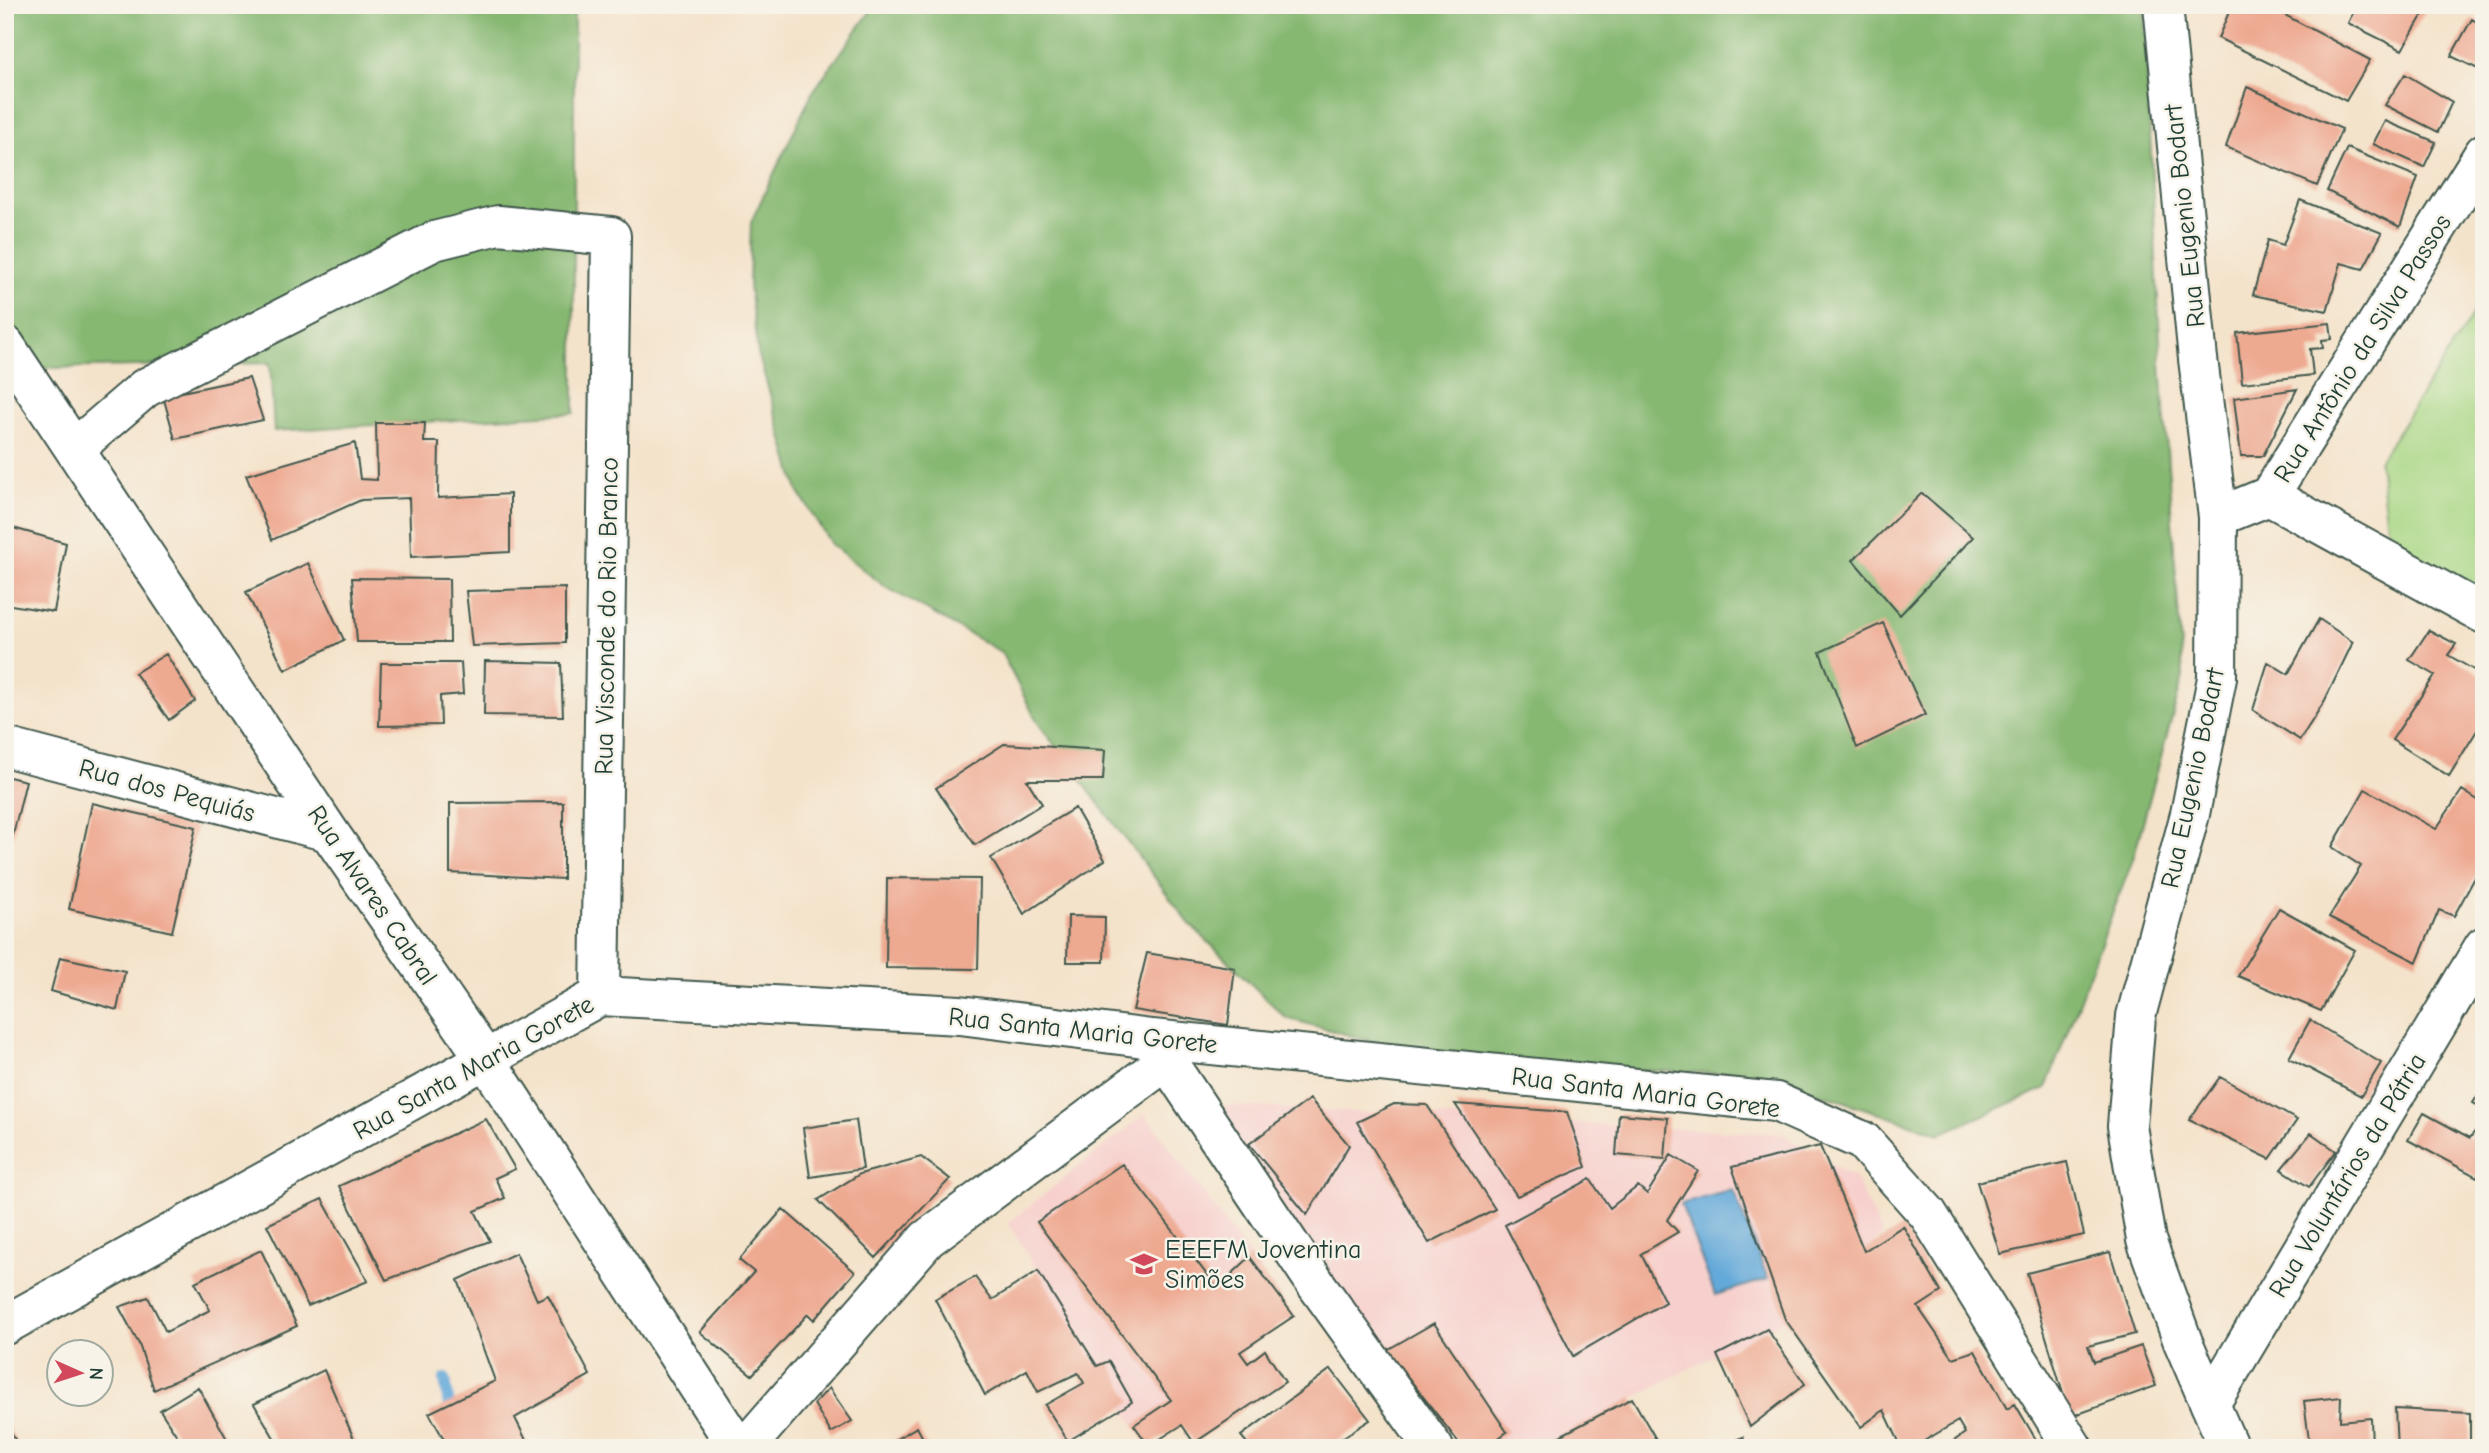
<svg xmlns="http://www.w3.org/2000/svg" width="2489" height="1453" viewBox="0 0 2489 1453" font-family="'Comic Neue',sans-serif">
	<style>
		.built { fill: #f7d0cd }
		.green { fill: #a8d785; stroke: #648a5c; stroke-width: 2 }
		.forest { fill: #86b872; stroke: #527a53; stroke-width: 2 }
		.water { fill: #64a9d9; stroke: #427386; stroke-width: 2 }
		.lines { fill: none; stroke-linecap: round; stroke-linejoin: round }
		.stream { stroke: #64a9d9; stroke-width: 12 }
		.building { fill: #eea991 }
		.minor-casing { stroke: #3f564b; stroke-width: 42 }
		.tertiary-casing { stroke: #3f564b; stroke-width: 42 }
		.minor { stroke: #fff; stroke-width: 38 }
		.tertiary { stroke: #fff; stroke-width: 38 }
		.labels { text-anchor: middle; stroke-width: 5; stroke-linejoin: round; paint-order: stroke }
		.street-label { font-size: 26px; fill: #1f3d34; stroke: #f7f3e8 }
		.poi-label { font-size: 26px; fill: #1f3d34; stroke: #f7f3e8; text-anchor: start }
	</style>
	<rect width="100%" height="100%" fill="#f7f3e8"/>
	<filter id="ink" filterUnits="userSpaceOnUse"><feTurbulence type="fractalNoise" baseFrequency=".0143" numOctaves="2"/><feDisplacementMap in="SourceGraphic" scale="14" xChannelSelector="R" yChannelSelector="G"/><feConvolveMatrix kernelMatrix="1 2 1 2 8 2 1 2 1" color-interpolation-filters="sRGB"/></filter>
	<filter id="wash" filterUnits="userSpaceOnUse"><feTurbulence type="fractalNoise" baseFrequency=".00686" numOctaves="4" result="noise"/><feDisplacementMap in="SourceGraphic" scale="28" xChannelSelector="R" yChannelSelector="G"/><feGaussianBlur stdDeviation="1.57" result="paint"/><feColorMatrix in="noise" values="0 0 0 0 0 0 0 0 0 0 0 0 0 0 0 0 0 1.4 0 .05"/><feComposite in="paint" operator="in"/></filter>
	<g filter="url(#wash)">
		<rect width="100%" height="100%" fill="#f4e3cb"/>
		<!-- built -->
		<path class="built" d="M1195,1104L1782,1134L1855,1178L1883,1235L1785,1319L1537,1448H1463Z
			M1145,1114L1294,1316L1134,1425L1008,1223Z"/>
		<!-- green -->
		<path class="green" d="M2484,297V611L2391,560L2379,461Z"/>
		<!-- forest -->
		<path class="forest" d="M5,5H574V413L274,431L270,363L5,369Z
			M875,5H2144L2161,364L2183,677L2133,859L2046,1088L1940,1134L1766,1075L1453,1063L1286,1018L1189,923L1038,723L1001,652L884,586L831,544L798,491L758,353L749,286L751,222L812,93Z"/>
		<!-- water -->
		<path class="water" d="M1733,1190L1768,1279L1715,1295L1681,1204Z"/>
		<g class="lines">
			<!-- stream -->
			<path class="stream" d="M445,1379L451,1420"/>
		</g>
		<g id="blocks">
			<!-- building -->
			<path class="building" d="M2232,5H2266L2370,60L2346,101L2218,38Z
				M2357,5H2415L2425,11L2402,50L2348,23Z
				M2472,19L2484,27V72L2451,56Z
				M2405,74L2452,102L2438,132L2385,105Z
				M2247,87L2342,129L2317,186L2226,147Z
				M2385,121L2436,142L2424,167L2373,144Z
				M2347,148L2418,177L2400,227L2327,191Z
				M2300,200L2382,233L2363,269L2341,263L2327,311L2253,295L2268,240L2283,245Z
				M2330,323L2332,339L2322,340L2323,348L2310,349L2313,375L2242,383L2237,333Z
				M249,378L263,420L175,439L163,396Z
				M2297,389L2263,456H2241L2234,398Z
				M376,423H425L424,442H439L438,498L510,494V552L411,557L409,498L361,500L272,540L246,475L355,443L360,479L377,480Z
				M1922,493L1973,537L1900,615L1853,560Z
				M6,526L66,543L54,612L5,604Z
				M308,563L344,640L285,670L246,592Z
				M352,578L449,579L450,642H357Z
				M565,588V643L472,646L466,591Z
				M2319,619L2353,642L2325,700L2300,740L2253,710L2268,662L2288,674Z
				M1883,623L1925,715L1857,748L1820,652Z
				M2429,630L2456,644L2448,655L2484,676V719L2449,776L2392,740L2435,675L2409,660Z
				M166,654L195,701L169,720L135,673Z
				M485,661L561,663L563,716L484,715Z
				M381,663H461L463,694L440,696L441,725L379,726Z
				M1004,744L1105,750L1103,780H1027L1042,804L975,845L936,788Z
				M5,776L26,781L13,835L5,834Z
				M2365,789L2436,829L2462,790L2484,804V861L2454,916L2439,910L2417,962L2329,917L2361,866L2332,847Z
				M563,802V879L450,873V803Z
				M92,803L196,827L172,932L69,909Z
				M1075,808L1105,860L1024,914L991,858Z
				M887,878L980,879L978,969L886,968Z
				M2279,908L2355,950L2321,1011L2238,976Z
				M1068,916L1105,917L1104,962H1067Z
				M1147,953L1235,968L1228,1025L1133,1010Z
				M60,957L125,971L117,1010L51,991Z
				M2310,1020L2381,1063L2361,1096L2289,1058Z
				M2220,1077L2297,1120L2270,1159L2189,1120Z
				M2484,1086V1109L2473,1103Z
				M1310,1099L1349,1145L1307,1215L1249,1144Z
				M1394,1104L1427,1105L1495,1209L1429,1243L1357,1122Z
				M1455,1104L1567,1112L1586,1167L1517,1196Z
				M2424,1113L2470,1138L2484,1119V1165L2477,1177L2408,1140Z
				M1619,1114L1668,1118L1665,1159L1616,1155Z
				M486,1119L515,1169L495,1178L505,1198L475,1211L490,1241L386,1280L339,1186Z
				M856,1120L863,1169L810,1177L803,1128Z
				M2311,1133L2336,1151L2309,1187L2281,1169Z
				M1820,1146L1864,1251L1903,1226L1941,1292L1918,1307L1953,1358L1975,1351L2007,1409L2015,1404L2041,1448H1944L1965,1433L1958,1421L1912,1448H1902L1884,1410L1861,1427L1785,1319L1732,1167Z
				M1671,1155L1698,1171L1667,1220L1678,1232L1641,1254L1665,1302L1573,1356L1505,1225L1590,1179L1610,1208L1638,1186L1647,1194Z
				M921,1157L950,1179L876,1258L818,1200L860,1174Z
				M2067,1162L2084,1235L2000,1254L1977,1182Z
				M1122,1164L1217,1288L1250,1257L1294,1316L1240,1352L1248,1363L1265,1350L1285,1382L1194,1443L1182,1425L1149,1446L1134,1425L1171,1400L1037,1222Z
				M322,1199L368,1281L308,1306L267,1225Z
				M783,1209L855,1272L814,1320L808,1314L752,1375L700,1332L754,1272L739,1260Z
				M261,1250L297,1326L154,1390L139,1344L119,1307L148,1297L166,1332L210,1310L195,1282Z
				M2110,1252L2135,1334L2088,1346L2094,1362L2141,1346L2156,1386L2070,1417L2027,1273Z
				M516,1253L537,1300L548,1295L590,1375L515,1418L530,1448H449L429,1413L495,1381L458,1280Z
				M1038,1271L1097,1366L1109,1361L1132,1402L1068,1441L1045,1405L1084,1383L1078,1373L1038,1392L1027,1370L985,1395L935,1299L975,1277L992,1300Z
				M1434,1323L1507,1432L1485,1448H1463L1387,1350Z
				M1767,1329L1805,1384L1750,1427L1717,1355Z
				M1331,1369L1370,1420L1326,1448H1251L1241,1436Z
				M324,1370L358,1448H280L254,1404Z
				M198,1387L232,1448H185L160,1410Z
				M829,1388L852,1421L831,1433L814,1404Z
				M2341,1397L2340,1421L2371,1418L2372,1448H2310L2304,1401Z
				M1632,1398L1661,1448H1537Z
				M2395,1409L2470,1413V1448H2397Z
				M5,1419L19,1448H5Z
				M917,1427L928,1448H881Z
				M1743,1437L1747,1448H1715Z"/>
		</g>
	</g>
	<g filter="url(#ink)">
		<use href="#blocks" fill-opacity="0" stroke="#3f564b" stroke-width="2"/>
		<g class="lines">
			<defs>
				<path id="minor" d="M5,345L329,832L486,1060L738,1448
					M78,451L88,437L145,388L434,241L498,225L611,236L600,996
					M2269,496L2484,614
					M2218,517L2269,496L2484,153
					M5,747L329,832
					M1153,1040L1316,1284L1434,1448
					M5,1325L600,996L960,1015L1152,1039L1776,1102L1863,1141L1928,1214L2073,1448
					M2210,1404L2484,946
					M745,1448L927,1239L1166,1061"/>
				<path id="tertiary" d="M2163,5L2198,359L2218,517L2217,678L2190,814L2136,1016L2127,1126L2146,1240L2183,1342L2229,1448"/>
			</defs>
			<!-- minor casing -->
			<use href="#minor" class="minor-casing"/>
			<!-- tertiary casing -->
			<use href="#tertiary" class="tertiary-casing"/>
			<!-- minor -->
			<use href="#minor" class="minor"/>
			<!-- tertiary -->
			<use href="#tertiary" class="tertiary"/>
		</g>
	</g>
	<!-- icons -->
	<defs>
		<symbol id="school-bare" viewBox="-9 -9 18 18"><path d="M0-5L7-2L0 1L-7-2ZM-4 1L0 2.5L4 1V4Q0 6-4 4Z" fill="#d1495b" stroke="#f7f3e8" stroke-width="2.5" paint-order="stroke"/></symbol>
	</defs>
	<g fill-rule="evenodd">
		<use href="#school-bare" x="1125" y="1245" width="38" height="38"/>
	</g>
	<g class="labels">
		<!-- street labels -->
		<g class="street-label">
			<text transform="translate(2184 216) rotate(-96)" y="9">Rua Eugenio Bodart</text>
			<text transform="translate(2362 348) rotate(-58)" y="9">Rua Antônio da Silva Passos</text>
			<text transform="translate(606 616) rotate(-89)" y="9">Rua Visconde do Rio Branco</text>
			<text transform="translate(2192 778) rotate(-78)" y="9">Rua Eugenio Bodart</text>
			<text transform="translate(167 790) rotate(15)" y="9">Rua dos Pequiás</text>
			<text transform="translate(373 895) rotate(56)" y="9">Rua Alvares Cabral</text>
			<text transform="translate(1083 1030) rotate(6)" y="9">Rua Santa Maria Gorete</text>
			<text transform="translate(473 1067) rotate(-29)" y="9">Rua Santa Maria Gorete</text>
			<text transform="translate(1646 1092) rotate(7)" y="9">Rua Santa Maria Gorete</text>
			<text transform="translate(2347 1175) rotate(-59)" y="9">Rua Voluntários da Pátria</text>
		</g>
		<!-- poi labels -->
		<g class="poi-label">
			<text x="1165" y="1258">EEEFM Joventina<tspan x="1165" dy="30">Simões</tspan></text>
		</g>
	</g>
	<!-- margin -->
	<rect width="2489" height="1453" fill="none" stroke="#f7f3e8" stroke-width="28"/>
	<!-- north arrow -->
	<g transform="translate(80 1373) rotate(93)"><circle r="33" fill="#f7f3e8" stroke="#a1aaa0" stroke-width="2"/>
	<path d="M0-5L12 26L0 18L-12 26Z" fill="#d1495b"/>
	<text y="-10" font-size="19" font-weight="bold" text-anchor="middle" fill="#1f3d34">N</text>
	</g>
</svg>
